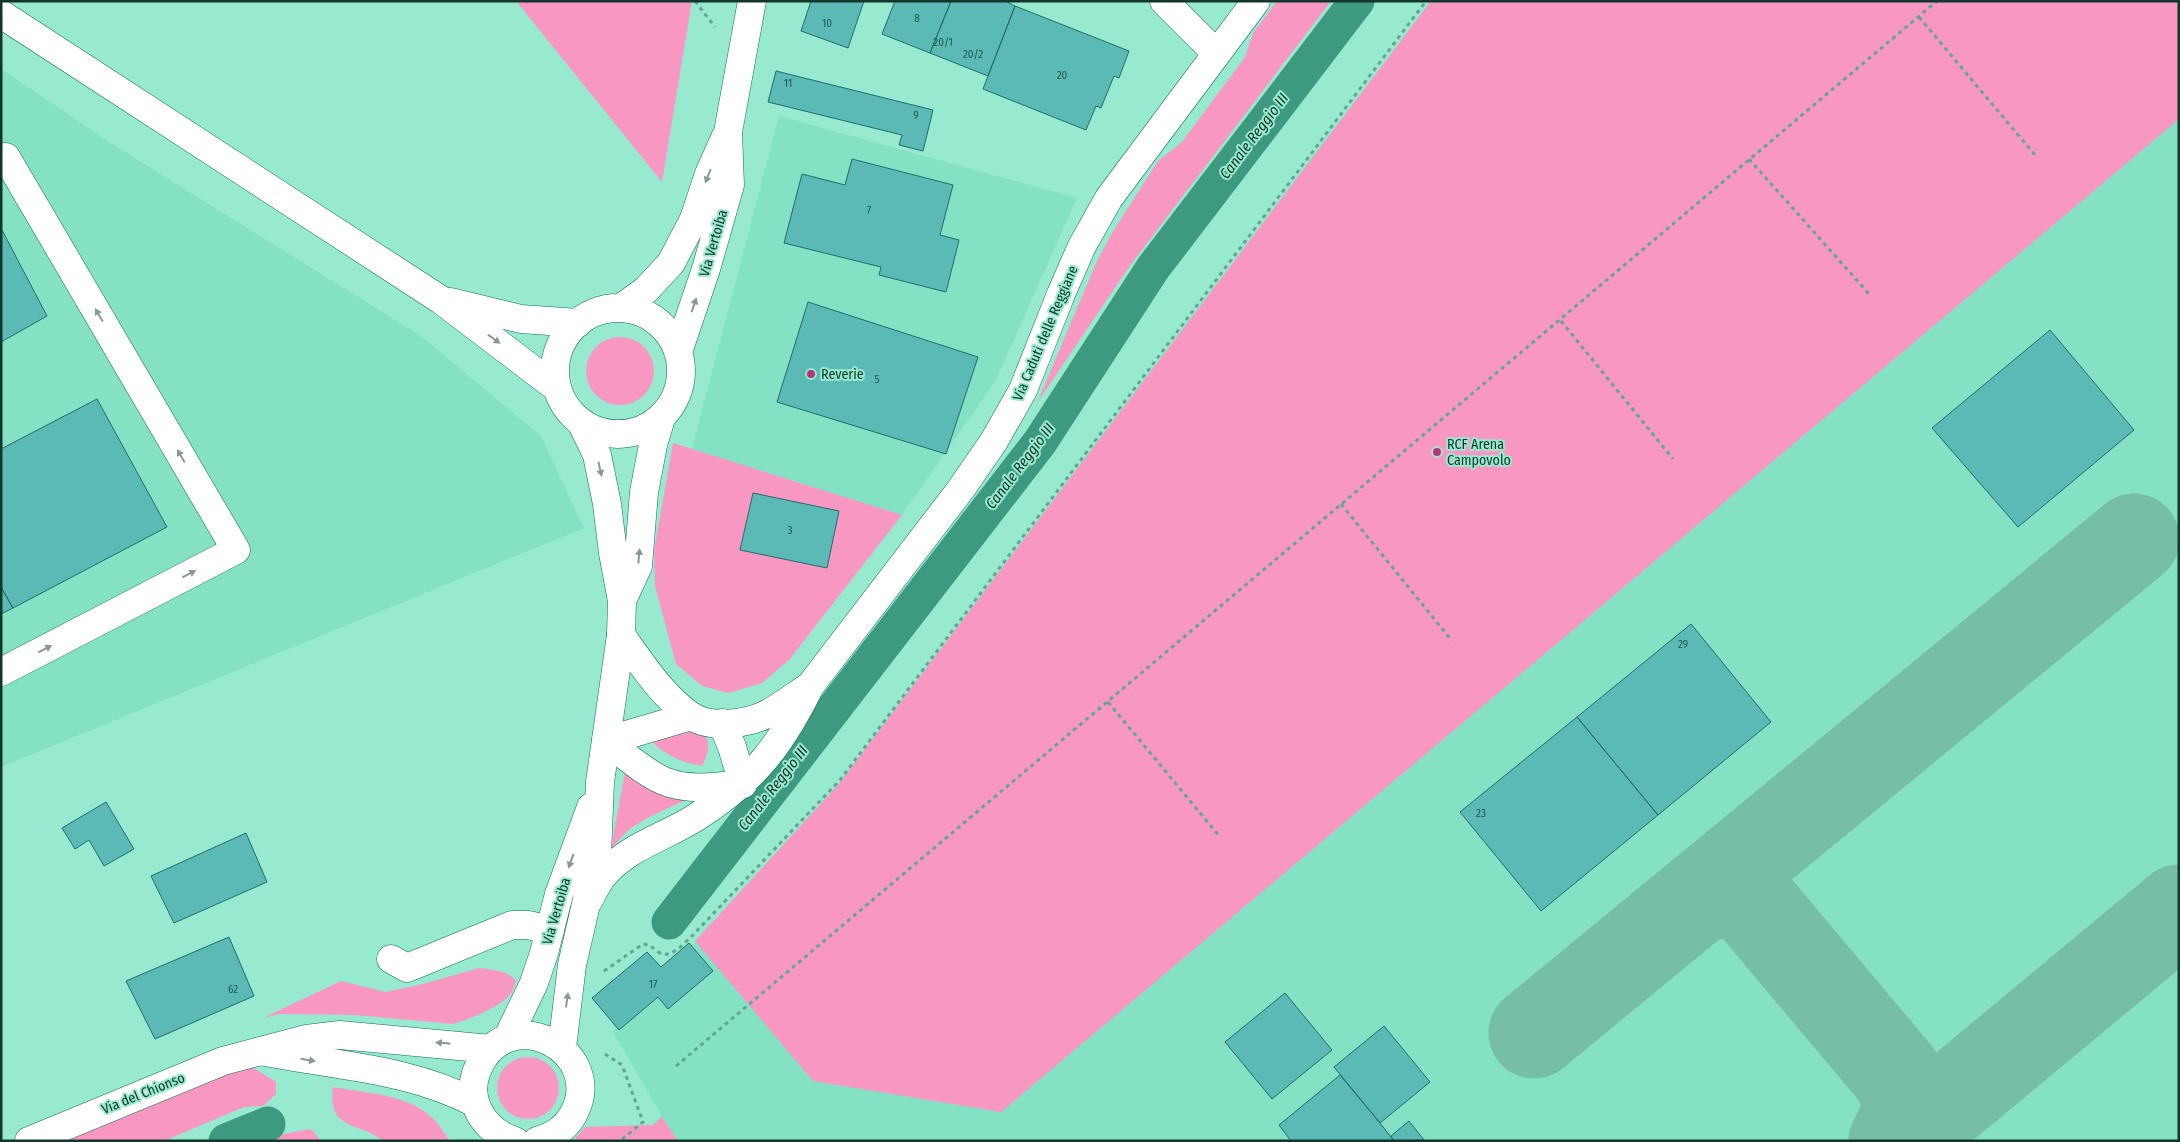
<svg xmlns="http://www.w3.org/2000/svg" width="2180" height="1142" viewBox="0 0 2180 1142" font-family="'Fira Sans Condensed',sans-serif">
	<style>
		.built { fill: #84e1c4 }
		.green { fill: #f997c3 }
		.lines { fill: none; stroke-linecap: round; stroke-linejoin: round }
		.canal { stroke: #3d9a80; stroke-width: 35 }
		.taxiway { stroke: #76bea8; stroke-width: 91 }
		.building { fill: #5cbab6; stroke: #216c69 }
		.minor-casing { stroke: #0c6d57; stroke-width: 29 }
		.major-casing { stroke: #0c6d57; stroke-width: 29 }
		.highway-casing { stroke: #0c6d57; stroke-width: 29 }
		.path { stroke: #64a591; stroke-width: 3; stroke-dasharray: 4 4; stroke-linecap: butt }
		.minor { stroke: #fff; stroke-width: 28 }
		.major { stroke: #fff; stroke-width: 28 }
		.highway { stroke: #fff; stroke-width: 28 }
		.oneway { fill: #889a96 }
		.poi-dot { fill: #b63379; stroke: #97ead0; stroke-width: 2 }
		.labels { text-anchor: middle; stroke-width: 4; stroke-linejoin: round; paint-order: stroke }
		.number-label { font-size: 11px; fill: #24574e }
		.street-label { font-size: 14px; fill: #12362c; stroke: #97ead0 }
		.poi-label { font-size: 14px; fill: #12362c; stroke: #97ead0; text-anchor: start }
		.water-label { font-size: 15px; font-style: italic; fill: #16322a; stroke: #97ead0 }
	</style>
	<rect width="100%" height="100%" fill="#97ead0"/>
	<!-- built -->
	<path class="built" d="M1431,1H2179V1141H635L662,1116L613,1032L838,785Z
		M1,69L109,142L421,336L541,436L584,528L1,767Z
		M779,116L1077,198L996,380L902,515L692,449Z"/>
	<!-- green -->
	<path class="green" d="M516,1H692L662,182Z
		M1277,1H1331L1129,267L1037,403L1097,261L1112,233L1158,161L1182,142L1245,57L1253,33Z
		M1431,1H2179V119L1001,1112L813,1081L695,941L838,785Z
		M586 371a34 34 0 1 1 68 0a34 34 0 1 1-68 0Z
		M673,443L902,515L789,660L762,683L729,693L702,686L676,664L655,586L654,551Z
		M703,729C711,744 709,752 702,766C676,761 667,755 647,738L660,731Z
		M626,766L697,794C675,806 650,814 630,829C623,835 617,842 611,849Z
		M479,968C492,970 508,970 516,981C514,987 513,992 509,996C499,1007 468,1020 453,1024L356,1015L280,1014L263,1018L341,981L385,992L423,984Z
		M497 1088a31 31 0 1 1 62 0a31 31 0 1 1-62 0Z
		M247,1064L276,1082V1094L263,1106L244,1107L164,1141H65Z
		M333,1087C364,1093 406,1094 430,1116C438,1122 444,1133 450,1141H383C360,1121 327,1132 333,1087Z
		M662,1117L678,1141H573L585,1127L653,1125Z
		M311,1129L321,1141H252L256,1139Z"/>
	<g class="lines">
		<!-- canal -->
		<path class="canal" d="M669,922L1040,442L1153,268L1357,1
			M226,1141L268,1124"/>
		<!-- taxiway -->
		<path class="taxiway" d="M1694,901C1713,892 1729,891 1749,899L1896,1074C1911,1101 1909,1114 1894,1141
			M1534,1033L2134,539
			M1901,1141L2179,910"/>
	</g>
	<!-- building -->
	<path class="building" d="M811,1H864L848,48L801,31Z
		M895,1H951L930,53L882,34Z
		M951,1H1005L1015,6L988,76L930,53Z
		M1015,6L1129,51L1119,78L1114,76L1101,108L1096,106L1086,130L983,89Z
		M776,71L933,110L923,151L899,145L902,135L768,102Z
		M852,159L953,185L940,235L959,240L946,292L879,275L881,267L784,243L802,174L845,185Z
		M2,230L47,316L1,342V231Z
		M808,302L978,357L946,454L777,402Z
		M2050,330L2134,430L2018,527L1932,428Z
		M97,399L167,527L13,608L1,587V449Z
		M753,493L839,511L827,568L740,550Z
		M1,587L13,608L1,614Z
		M1691,624L1771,722L1658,815L1577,717Z
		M1577,717L1658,815L1541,911L1460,812Z
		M106,802L134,849L104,866L89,840L75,849L62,828Z
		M246,833L267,882L174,923L151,876Z
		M229,937L254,996L155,1039L126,981Z
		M689,943L713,971L668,1009L658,997L619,1030L592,998L647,952L661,967Z
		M1285,993L1332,1050L1272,1099L1225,1042Z
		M1384,1026L1430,1082L1380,1123L1334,1067Z
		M1340,1075L1380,1123L1394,1141H1291L1279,1125Z
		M1409,1121L1424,1140L1394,1141L1391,1136Z"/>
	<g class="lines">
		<defs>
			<path id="minor" d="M1164,1L1216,53
				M1,160L6,157L236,550L1,672
				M621,635C641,663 662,696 691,716C711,729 745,724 765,715C781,707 796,695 810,686
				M722,723L732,747L743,784
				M606,741C624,754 643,772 664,781C688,791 716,787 741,784
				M606,741L691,716
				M587,903C592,895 596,885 602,877C626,847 663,838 695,818C753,781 780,747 810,686L961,489L994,441L1023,390L1061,294L1082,246L1109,198L1256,1
				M391,959L407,968L512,925H528L550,930"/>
			<path id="major" d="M621,308L646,290L671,263L694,219L709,174L725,138
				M555 371a63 63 0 1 1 126 0a63 63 0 1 1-126 0Z
				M678,352L706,269L730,185L728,132L752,1
				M622,601L638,566L644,492L653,445L661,418
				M508,1037L534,983L544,953L559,894L591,807
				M562,1048L572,965L597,856L600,782L621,635L622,601L613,553L607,504L597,455L582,424
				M266,1052C337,1066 411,1069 475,1103
				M29,1141L223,1061L306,1039L340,1035L491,1049
				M515,1141C483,1131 463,1098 479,1066C510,1000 608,1052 573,1115C565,1129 552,1137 537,1141"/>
			<path id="highway" d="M1,14L441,300L557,388
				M451,302L521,319L578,323"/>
		</defs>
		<!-- minor casing -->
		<use href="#minor" class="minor-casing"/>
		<!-- major casing -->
		<use href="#major" class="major-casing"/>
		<!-- highway casing -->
		<use href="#highway" class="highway-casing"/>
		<!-- path -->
		<path class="path" d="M695,1L715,27
			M1919,17L2035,155
			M1749,159L1869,294
			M1561,321L1673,459
			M1341,504L1452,641
			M1108,702L1220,837
			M604,971L643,944C650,945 652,947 657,951C669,962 684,943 693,935L840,780L1426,1
			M605,1054L622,1065L643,1122L620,1141
			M676,1066L1937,1"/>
		<!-- minor -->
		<use href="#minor" class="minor"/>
		<!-- major -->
		<use href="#major" class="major"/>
		<!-- highway -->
		<use href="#highway" class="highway"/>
	</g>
	<!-- one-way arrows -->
	<defs><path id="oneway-solid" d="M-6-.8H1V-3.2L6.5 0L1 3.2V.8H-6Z" transform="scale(1.25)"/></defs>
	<g class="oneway">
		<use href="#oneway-solid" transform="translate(708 176) rotate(111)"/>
		<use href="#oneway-solid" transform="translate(694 305) rotate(-71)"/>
		<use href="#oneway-solid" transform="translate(99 315) rotate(-120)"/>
		<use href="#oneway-solid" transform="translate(494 339) rotate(36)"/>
		<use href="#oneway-solid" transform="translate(181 456) rotate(-120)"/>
		<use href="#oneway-solid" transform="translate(600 469) rotate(78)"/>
		<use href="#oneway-solid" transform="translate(639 556) rotate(-85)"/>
		<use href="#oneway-solid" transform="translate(189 574) rotate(-27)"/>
		<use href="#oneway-solid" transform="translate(45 649) rotate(-27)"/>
		<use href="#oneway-solid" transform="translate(571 861) rotate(110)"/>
		<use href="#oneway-solid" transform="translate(567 1000) rotate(-82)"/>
		<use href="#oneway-solid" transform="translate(443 1043) rotate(-174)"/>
		<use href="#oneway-solid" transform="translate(308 1060) rotate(9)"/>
	</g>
	<!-- markers -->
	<g class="poi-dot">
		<circle cx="811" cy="374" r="5"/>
		<circle cx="1437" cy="452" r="5"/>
	</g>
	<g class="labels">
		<!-- number labels -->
		<g class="number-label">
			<text x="917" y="22">8</text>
			<text x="827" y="27">10</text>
			<text x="943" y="46">20/1</text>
			<text x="973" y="58">20/2</text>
			<text x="1062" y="79">20</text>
			<text x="788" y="87">11</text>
			<text x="916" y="119">9</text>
			<text x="869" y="214">7</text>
			<text x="877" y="383">5</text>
			<text x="790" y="534">3</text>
			<text x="1683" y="648">29</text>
			<text x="1481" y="817">23</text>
			<text x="653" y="988">17</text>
			<text x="233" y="993">62</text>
		</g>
		<!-- street labels -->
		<g class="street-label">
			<text transform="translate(713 243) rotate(-74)" y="5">Via Vertoiba</text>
			<text transform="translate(1045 333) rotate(-67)" y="5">Via Caduti delle Reggiane</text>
			<text transform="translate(556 911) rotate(-74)" y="5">Via Vertoiba</text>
			<text transform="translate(143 1093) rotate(-22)" y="5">Via del Chionso</text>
		</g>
		<!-- poi labels -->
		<g class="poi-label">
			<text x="821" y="379">Reverie</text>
			<text x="1447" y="449">RCF Arena<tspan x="1447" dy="16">Campovolo</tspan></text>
		</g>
		<!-- water labels -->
		<g class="water-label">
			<text transform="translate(1254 136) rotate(-53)" y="5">Canale Reggio III</text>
			<text transform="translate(1020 466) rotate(-53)" y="5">Canale Reggio III</text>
			<text transform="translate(773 788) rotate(-52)" y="5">Canale Reggio III</text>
		</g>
	</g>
	<!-- border -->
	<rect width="2180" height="1142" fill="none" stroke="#12362c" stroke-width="5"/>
</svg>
